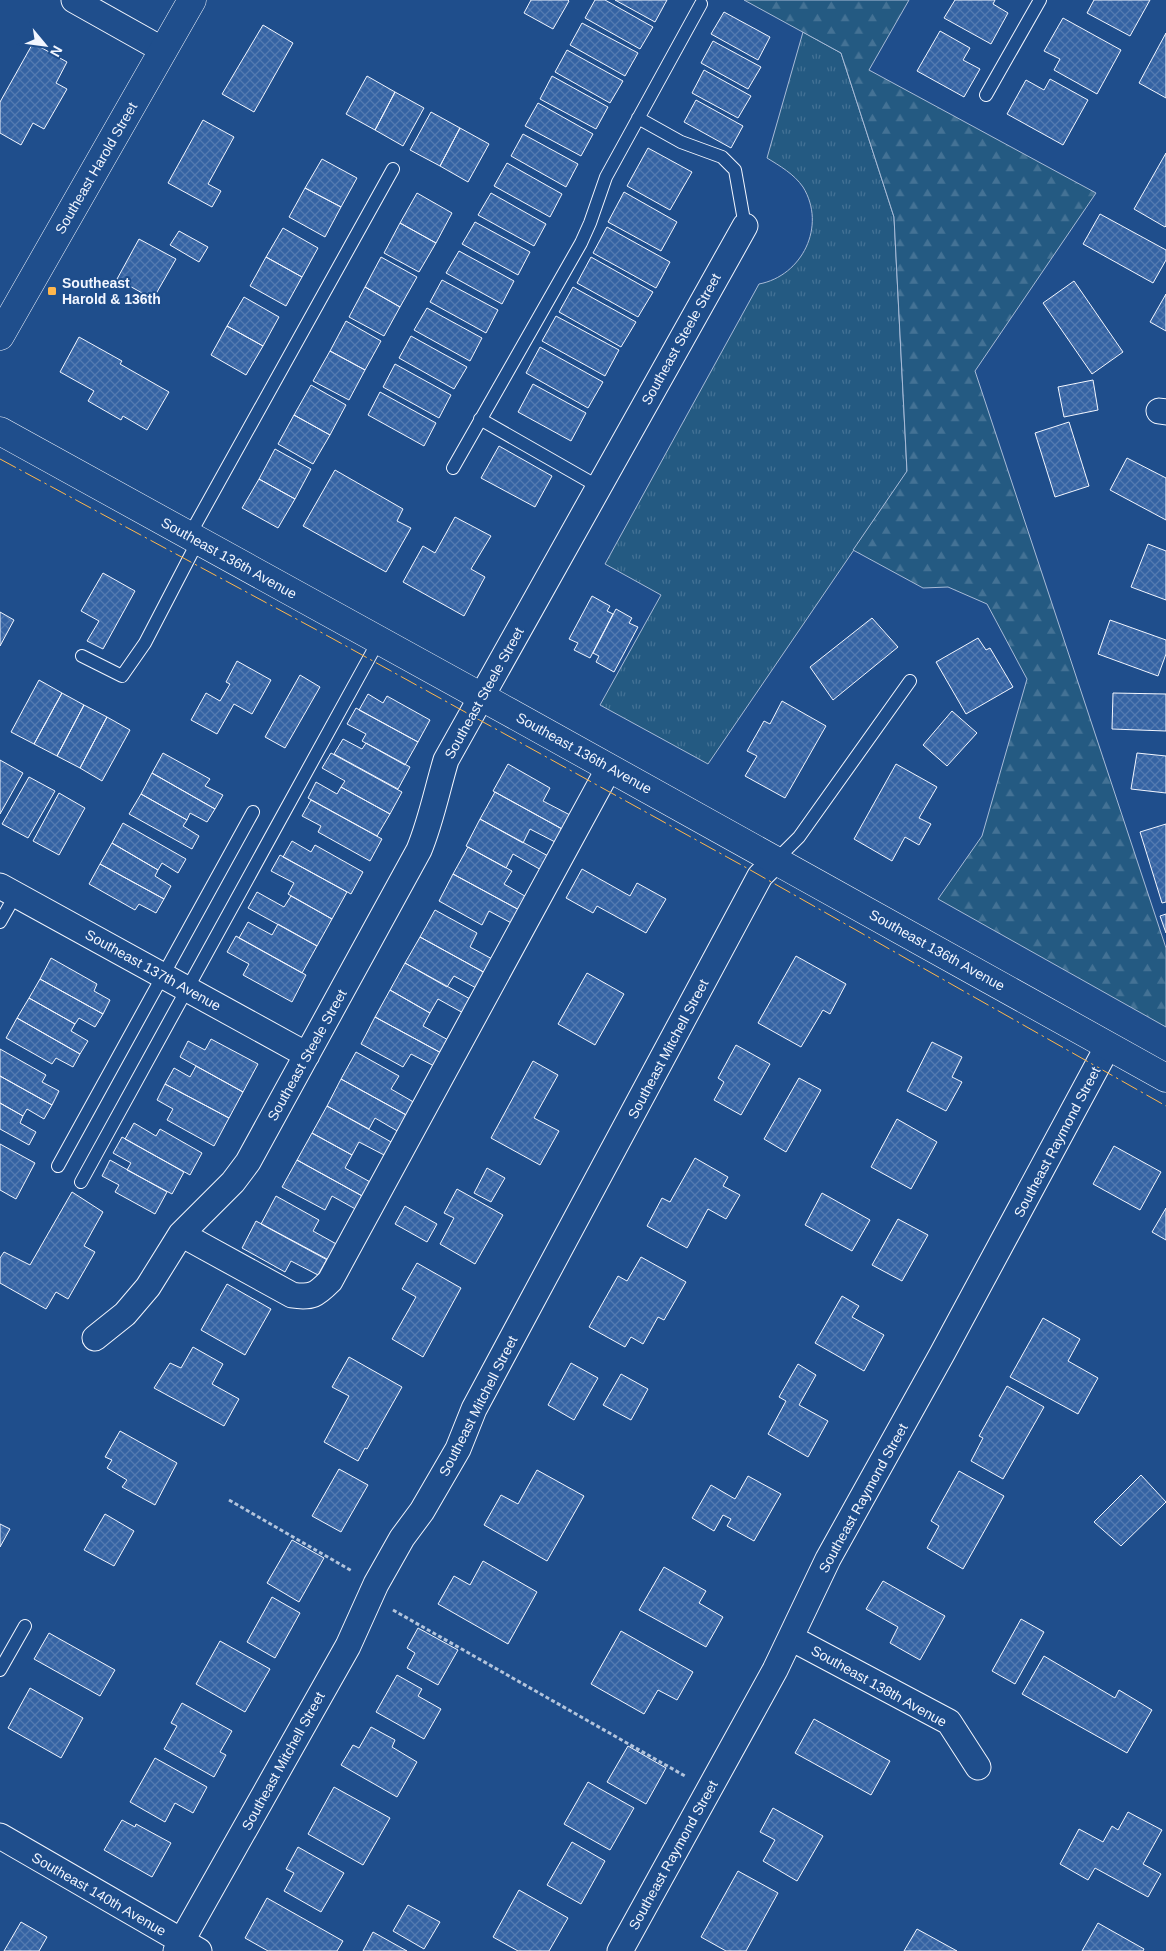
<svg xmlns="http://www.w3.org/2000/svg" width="1166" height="1951" viewBox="0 0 1166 1951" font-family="Helvetica,sans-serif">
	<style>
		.grass { fill: url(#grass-tufts); stroke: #a8bbd7 }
		.forest { fill: url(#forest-firs); stroke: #a8bbd7 }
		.building { fill: url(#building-cross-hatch); stroke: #f2f6ff }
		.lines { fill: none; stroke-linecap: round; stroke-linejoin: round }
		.lane-casing { stroke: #f2f6ff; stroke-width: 14 }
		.street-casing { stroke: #f2f6ff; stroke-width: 27 }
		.secondary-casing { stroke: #f2f6ff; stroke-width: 29 }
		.path { stroke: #b3c4dc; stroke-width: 3; stroke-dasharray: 4 2.5; stroke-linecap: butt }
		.lane { stroke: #1f4e8c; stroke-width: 12 }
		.street { stroke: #1f4e8c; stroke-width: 25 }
		.secondary { stroke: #1f4e8c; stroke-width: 28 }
		.power { stroke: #ffb74d; stroke-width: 1; stroke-dasharray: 18 4 2.5 4; stroke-linecap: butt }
		.poi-dot { fill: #ffb74d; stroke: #1f4e8c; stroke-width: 2 }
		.labels { text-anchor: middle; stroke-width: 4; stroke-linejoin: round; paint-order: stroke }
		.street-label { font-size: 14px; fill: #f2f6ff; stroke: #1f4e8c }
		.poi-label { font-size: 14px; font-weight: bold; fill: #f2f6ff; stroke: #1f4e8c; text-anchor: start }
	</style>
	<defs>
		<pattern id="grass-tufts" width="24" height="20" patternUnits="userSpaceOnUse" patternTransform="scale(1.25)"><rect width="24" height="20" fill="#245a82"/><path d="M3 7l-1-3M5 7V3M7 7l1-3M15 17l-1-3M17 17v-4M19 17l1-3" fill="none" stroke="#447295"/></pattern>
		<pattern id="forest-firs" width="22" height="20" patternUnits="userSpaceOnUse" patternTransform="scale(1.25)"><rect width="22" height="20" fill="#245a82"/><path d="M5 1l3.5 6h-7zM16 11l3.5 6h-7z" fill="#447295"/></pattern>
		<pattern id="building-cross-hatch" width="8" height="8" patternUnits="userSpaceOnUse" patternTransform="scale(1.25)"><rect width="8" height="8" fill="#3563a3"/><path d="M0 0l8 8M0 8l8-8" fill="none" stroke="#537ab1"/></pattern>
	</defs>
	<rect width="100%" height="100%" fill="#1f4e8c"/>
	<!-- grass -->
	<path class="grass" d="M803,32L841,53L894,217L907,472L708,764L600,705L661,595L605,564L759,284C802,276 827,226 803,187C794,174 780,166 767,158Z"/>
	<!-- forest -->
	<path class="forest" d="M744,0H909L869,70L1096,193L975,371L1166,948V1027L938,899L982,836L1027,679L987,604L948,587L923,588L853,550L907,471L894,217L841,53Z"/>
	<!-- building -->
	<path class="building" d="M531,0H568L569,1L553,29L524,13Z
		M595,0H605L653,27L640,49L585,18Z
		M615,0H667L655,22Z
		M955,0H995L993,4L1008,13L991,44L944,18Z
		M1094,0H1150L1130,36L1087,13Z
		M724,12L770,37L758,60L711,34Z
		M1063,18L1121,50L1097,94L1054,70L1060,59L1044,51Z
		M582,23L638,53L625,76L570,45Z
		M263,25L293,43L254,112L222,94Z
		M940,31L970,48L963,60L980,69L964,97L917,71Z
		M1166,33V98L1139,83Z
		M713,41L761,67L748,89L701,63Z
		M33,43L67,62L56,83L67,89L44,129L33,123L21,145L0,133V102Z
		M567,50L623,81L610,103L555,72Z
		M704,70L751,96L738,118L692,93Z
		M367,76L395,92L375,130L346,114Z
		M552,76L608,107L596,129L540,99Z
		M1050,79L1088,100L1063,145L1007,114L1026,80L1044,90Z
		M395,92L424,108L403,146L375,130Z
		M696,100L743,126L731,148L684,122Z
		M538,103L593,134L581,156L525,126Z
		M431,112L460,128L440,166L410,150Z
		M203,120L234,137L208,184L221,191L212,207L168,183Z
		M460,128L489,144L468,182L440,166Z
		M523,134L578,164L566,187L511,156Z
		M648,148L692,172L670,210L627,186Z
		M1166,153V226L1165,227L1134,209Z
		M322,159L357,178L341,207L305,188Z
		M507,163L562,194L550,217L494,186Z
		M305,188L341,207L325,237L289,217Z
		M624,192L677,222L661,251L608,222Z
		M417,193L452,213L436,243L400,223Z
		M491,193L546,224L534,246L478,215Z
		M1100,214L1166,250V260L1153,283L1083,244Z
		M475,222L530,252L518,275L462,244Z
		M400,223L436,243L419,272L384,253Z
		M607,227L670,262L656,288L593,253Z
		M283,228L318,248L302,277L266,257Z
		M179,231L208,247L199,262L170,245Z
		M139,239L176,259L153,299L117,279Z
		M459,251L514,281L502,304L446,273Z
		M266,257L302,277L286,306L250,286Z
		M381,257L417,277L400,307L365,287Z
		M591,257L653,292L638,317L577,283Z
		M442,280L498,310L486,333L430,302Z
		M1074,281L1123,352L1092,374L1043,303Z
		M365,287L400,307L384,336L349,317Z
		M573,287L636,322L621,347L559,312Z
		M1166,294V331L1150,322Z
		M244,297L279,317L263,346L227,326Z
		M427,308L482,338L470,361L414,330Z
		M556,316L619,350L605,376L542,341Z
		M346,321L381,341L365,370L330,351Z
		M227,326L263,346L246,375L211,355Z
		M411,336L467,367L454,389L399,358Z
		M79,337L122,361L120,364L169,392L147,430L123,416L121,420L88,401L94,391L60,372Z
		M540,347L603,382L588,408L526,373Z
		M330,351L365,370L349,400L313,381Z
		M395,364L451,395L439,418L383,387Z
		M1093,380L1098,410L1064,417L1058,387Z
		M533,384L586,413L571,441L518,412Z
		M311,385L346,405L330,435L294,415Z
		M380,392L436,423L424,446L368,415Z
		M294,415L330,435L313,464L278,444Z
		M1069,422L1089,486L1055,497L1035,433Z
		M499,446L552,476L535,507L481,478Z
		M275,449L311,469L295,499L259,479Z
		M1127,458L1166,478V520L1110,490Z
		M335,470L403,509L397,521L411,528L386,572L303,526Z
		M259,479L295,499L278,528L242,508Z
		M455,517L491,536L471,569L485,577L464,616L403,582L423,546L435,553Z
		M1148,544L1166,551V600L1131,587Z
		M103,573L135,591L103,649L87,641L99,621L81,611Z
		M592,596L610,606L607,611L613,614L590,658L574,650L578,643L569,639Z
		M616,609L632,618L629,623L638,627L614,672L596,662L599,656L593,653Z
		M0,612L14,620L0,646Z
		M872,618L898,647L833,700L810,667Z
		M1110,620L1166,640V654L1158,676L1098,654Z
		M978,638L986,650L990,648L1013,687L966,714L936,662Z
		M237,661L271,680L252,714L234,704L217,734L191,720L206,693L220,701L230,684L226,682Z
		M300,675L320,687L285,748L265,737Z
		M39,680L62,693L34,744L11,732Z
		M62,693L84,705L57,756L34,744Z
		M1113,693L1166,694V731L1112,729Z
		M368,694L383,703L387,696L430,720L418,742L359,710Z
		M782,701L826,726L785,798L745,776L757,756L747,751L764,721L770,724Z
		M84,705L107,717L80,768L57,756Z
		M356,708L418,742L405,765L362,741L366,734L347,724Z
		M952,711L977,733L947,766L923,745Z
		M107,717L130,730L102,781L80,768Z
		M343,739L362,749L366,743L410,767L398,789L334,754Z
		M163,753L210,779L205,786L223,795L215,809L152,773Z
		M331,753L402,792L390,814L341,787L345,781L322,768Z
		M1137,753L1166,756V793L1131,789Z
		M0,760L23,773L0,814Z
		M508,764L550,788L543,801L570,815L562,829L493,791Z
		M896,764L937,787L919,818L931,824L919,845L905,837L892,861L854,839Z
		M152,773L215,809L207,822L190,813L187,820L141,794Z
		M29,777L55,791L28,838L2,824Z
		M316,782L337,794L341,787L390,814L377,836L308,798Z
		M495,792L564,830L557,843L530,829L523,843L480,819Z
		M59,793L85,808L59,855L33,841Z
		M141,794L187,820L183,826L199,836L192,849L129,814Z
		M311,800L382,839L370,861L318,832L321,826L302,816Z
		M480,819L550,857L543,871L513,854L506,868L466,846Z
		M123,823L186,859L178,873L162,863L158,870L112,843Z
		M1166,824V902L1162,903L1140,832Z
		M292,841L311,852L315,845L363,872L351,894L283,857Z
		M112,843L158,870L155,876L171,886L164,899L100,864Z
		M468,847L512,871L504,884L530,899L523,912L453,874Z
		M280,855L347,892L332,919L288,894L294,883L271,871Z
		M100,864L164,899L156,913L139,904L135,910L89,884Z
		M582,869L630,896L637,883L666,899L646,933L597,906L593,913L566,898Z
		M453,874L523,912L515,925L489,911L482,925L439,901Z
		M257,892L284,907L291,896L332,919L317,946L248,908Z
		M435,910L477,933L470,947L496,961L489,975L420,937Z
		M1166,914V933L1160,916Z
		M248,922L272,935L278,924L317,946L302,973L239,938Z
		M236,936L306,975L292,1002L243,975L249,964L227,952Z
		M420,937L487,974L478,989L454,976L447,987L405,963Z
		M796,956L846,984L830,1014L823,1010L801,1047L758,1023Z
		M51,958L97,984L94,991L110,1000L103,1014L40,979Z
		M405,963L472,1000L465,1014L438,999L430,1013L390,990Z
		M587,973L624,994L595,1045L558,1024Z
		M40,979L103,1014L95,1027L79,1018L75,1024L29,998Z
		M390,990L430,1013L423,1026L450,1041L443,1054L375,1017Z
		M29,998L75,1024L71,1031L88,1041L80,1054L17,1018Z
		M375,1017L445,1055L438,1068L411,1054L403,1067L361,1044Z
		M17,1018L80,1054L73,1067L56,1058L52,1064L6,1038Z
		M211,1039L258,1064L243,1092L180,1057L188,1041L205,1050Z
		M932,1042L962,1057L952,1077L962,1082L946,1111L907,1091Z
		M736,1045L770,1064L741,1115L714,1100L724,1082L718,1078Z
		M0,1049L46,1075L42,1082L59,1091L52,1105L0,1076Z
		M356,1052L399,1076L391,1089L417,1104L410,1117L341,1079Z
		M533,1061L558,1075L534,1118L559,1131L540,1165L491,1138Z
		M196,1066L243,1092L229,1118L165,1084L174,1068L190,1077Z
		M0,1076L52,1105L44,1119L27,1109L23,1116L0,1103Z
		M799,1078L821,1090L786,1152L764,1139Z
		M341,1079L408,1116L399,1132L375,1118L369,1129L327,1106Z
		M165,1084L229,1118L214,1146L167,1120L173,1109L157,1100Z
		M0,1103L23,1116L20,1123L36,1132L29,1145L0,1129Z
		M327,1106L393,1143L386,1156L359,1142L352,1155L312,1133Z
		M897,1119L937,1142L911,1189L871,1167Z
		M134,1123L156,1136L160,1129L202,1153L190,1175L125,1139Z
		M312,1133L352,1155L345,1168L372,1183L364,1197L297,1160Z
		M122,1137L184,1172L172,1194L127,1170L131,1163L113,1153Z
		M0,1144L35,1163L16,1199L0,1190Z
		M1114,1146L1161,1172L1140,1210L1093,1184Z
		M695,1158L728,1177L723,1186L740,1195L726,1219L708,1209L687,1248L647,1226L662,1198L670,1202Z
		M110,1160L167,1192L155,1214L115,1192L119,1185L102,1176Z
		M297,1160L366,1198L359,1211L332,1196L325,1210L282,1187Z
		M487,1168L505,1178L491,1202L474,1193Z
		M457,1189L503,1215L475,1264L440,1244L454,1218L444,1213Z
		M72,1192L103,1212L84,1246L95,1252L68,1299L56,1292L46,1309L0,1283V1258L4,1252L30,1265Z
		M822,1193L870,1220L852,1251L805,1225Z
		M276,1196L319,1220L313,1231L340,1246L331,1262L261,1224Z
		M405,1206L437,1224L427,1242L395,1224Z
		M1166,1208V1240L1152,1232Z
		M898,1219L928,1235L902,1281L872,1265Z
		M256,1221L327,1259L318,1275L291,1261L285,1272L242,1248Z
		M641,1257L686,1282L664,1320L658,1317L643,1344L631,1337L625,1347L589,1327L618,1276L627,1281Z
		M417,1263L461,1288L423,1357L392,1339L416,1297L402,1289Z
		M227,1284L271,1309L245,1355L201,1330Z
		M842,1296L859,1306L852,1317L884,1335L864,1371L815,1343Z
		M1043,1318L1080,1339L1068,1361L1098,1378L1078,1414L1010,1377Z
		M193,1347L223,1364L212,1384L239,1399L224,1426L154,1388L170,1363L181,1368Z
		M349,1357L402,1387L367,1449L365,1448L358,1461L324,1442L349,1396L332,1387Z
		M571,1363L598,1378L574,1420L548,1405Z
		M798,1364L816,1375L799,1405L828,1421L808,1457L768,1434L786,1401L779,1397Z
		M621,1374L648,1389L631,1420L603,1405Z
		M1007,1386L1044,1407L1003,1479L971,1461L983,1438L979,1436Z
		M120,1431L177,1463L155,1505L122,1487L127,1480L107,1468L112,1460L105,1457Z
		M339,1469L368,1485L341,1532L312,1516Z
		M537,1470L584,1496L547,1561L484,1525L501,1495L518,1504Z
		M959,1471L1004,1496L963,1569L927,1548L939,1526L931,1521Z
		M1141,1475L1166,1502L1121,1546L1094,1522Z
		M748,1476L781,1494L754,1541L727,1526L731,1519L723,1515L714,1531L692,1518L711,1485L735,1499Z
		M105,1514L134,1531L114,1566L84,1550Z
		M0,1524L10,1529L0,1547Z
		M292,1540L324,1558L299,1602L267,1583Z
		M483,1561L537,1592L508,1644L438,1604L454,1576L470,1585Z
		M664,1567L706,1591L699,1603L723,1617L706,1647L639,1610Z
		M883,1581L945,1616L920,1660L890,1643L898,1627L866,1609Z
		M272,1597L300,1613L275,1658L247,1642Z
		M1021,1619L1044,1632L1015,1684L992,1671Z
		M418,1628L458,1650L438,1685L407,1668L415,1653L407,1648Z
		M621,1631L693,1672L677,1700L658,1690L644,1714L591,1684Z
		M49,1633L115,1670L100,1696L34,1659Z
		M220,1641L270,1669L245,1712L196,1684Z
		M1044,1656L1115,1698L1119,1690L1152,1710L1127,1753L1022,1694Z
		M397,1675L422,1689L418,1696L441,1709L424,1739L376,1712Z
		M30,1688L83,1718L61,1758L8,1728Z
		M182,1703L232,1731L220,1752L226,1755L214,1777L164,1749L177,1726L171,1723Z
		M814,1719L890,1761L871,1795L795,1753Z
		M371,1727L395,1740L392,1747L417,1762L397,1797L341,1765L353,1745L359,1748Z
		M628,1746L666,1768L646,1804L607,1782Z
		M155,1758L207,1787L193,1813L175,1803L165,1822L130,1802Z
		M588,1782L634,1808L610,1850L564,1824Z
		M334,1787L390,1818L363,1865L308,1834Z
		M773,1808L823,1836L797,1881L763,1861L775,1840L760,1832Z
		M1128,1812L1162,1830L1143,1864L1161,1874L1148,1897L1095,1868L1088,1880L1060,1864L1079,1829L1103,1842L1112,1826L1118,1830Z
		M122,1820L135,1827L136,1824L171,1843L152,1877L104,1850Z
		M572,1842L605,1861L581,1904L547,1885Z
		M298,1847L344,1873L321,1912L284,1891L294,1873L286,1869Z
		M738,1871L778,1893L746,1951H726L701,1937Z
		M519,1890L568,1918L549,1951H518L493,1937Z
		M267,1898L343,1941L337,1951H268L245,1938Z
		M408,1905L440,1922L424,1949L393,1931Z
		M21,1922L47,1937L39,1951H4Z
		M1098,1923L1144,1949L1143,1951H1082Z
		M917,1929L957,1951H904Z
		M373,1932L407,1951H363Z"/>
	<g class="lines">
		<defs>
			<path id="lane" d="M986,95L1040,0
				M638,118L681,142L722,157L735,170L745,226
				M480,419L599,487
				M453,468L581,243L590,223L606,177L701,4
				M189,536L393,169
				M82,656L122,676L145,643L198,541
				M776,860L799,837L910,681
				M0,922L16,894
				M58,1166L253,812
				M81,1182L379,640
				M0,1670L25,1626"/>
			<path id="street" d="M74,0L163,50
				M1159,411L1166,412
				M0,886L307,1055
				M181,1234L292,1295C312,1298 316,1295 330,1281L609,768
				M95,1338L125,1314L148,1287L181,1234L233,1182L248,1162L419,850C431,821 437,790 446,760L745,226
				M791,1638L949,1722L978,1767
				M0,1836L199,1951
				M176,1951L348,1646L376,1584L402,1538L422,1511L458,1449L474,1409L760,876L776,860
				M620,1951L775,1670L828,1559L942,1354L1108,1046"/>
			<path id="secondary" d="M0,336L192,0
				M0,431L509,712L1166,1078"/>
		</defs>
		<!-- lane casing -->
		<use href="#lane" class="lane-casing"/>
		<!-- street casing -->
		<use href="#street" class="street-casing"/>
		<!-- secondary casing -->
		<use href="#secondary" class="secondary-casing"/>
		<!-- path -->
		<path class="path" d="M229,1500L352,1571
			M393,1610L685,1776"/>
		<!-- lane -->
		<use href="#lane" class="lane"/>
		<!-- street -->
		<use href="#street" class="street"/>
		<!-- secondary -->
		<use href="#secondary" class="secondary"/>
		<!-- power -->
		<path class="power" d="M0,459L326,635L745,867L1166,1106"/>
	</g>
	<!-- markers -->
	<rect class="poi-dot" x="47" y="286" width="10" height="10" rx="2.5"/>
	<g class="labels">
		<!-- street labels -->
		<g class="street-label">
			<text transform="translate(96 168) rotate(-60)" y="5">Southeast Harold Street</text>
			<text transform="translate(681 339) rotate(-61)" y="5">Southeast Steele Street</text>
			<text transform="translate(229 558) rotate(29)" y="5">Southeast 136th Avenue</text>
			<text transform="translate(484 693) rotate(-61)" y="5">Southeast Steele Street</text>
			<text transform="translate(584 753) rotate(29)" y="5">Southeast 136th Avenue</text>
			<text transform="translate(937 950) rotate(29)" y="5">Southeast 136th Avenue</text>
			<text transform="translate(153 970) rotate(29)" y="5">Southeast 137th Avenue</text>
			<text transform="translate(668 1049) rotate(-62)" y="5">Southeast Mitchell Street</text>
			<text transform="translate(307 1055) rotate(-61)" y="5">Southeast Steele Street</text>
			<text transform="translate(1057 1142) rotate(-62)" y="5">Southeast Raymond Street</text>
			<text transform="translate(478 1406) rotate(-63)" y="5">Southeast Mitchell Street</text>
			<text transform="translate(863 1498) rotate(-61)" y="5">Southeast Raymond Street</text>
			<text transform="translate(879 1686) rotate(29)" y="5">Southeast 138th Avenue</text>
			<text transform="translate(283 1761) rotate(-61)" y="5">Southeast Mitchell Street</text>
			<text transform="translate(673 1855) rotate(-61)" y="5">Southeast Raymond Street</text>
			<text transform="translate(99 1894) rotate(30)" y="5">Southeast 140th Avenue</text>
		</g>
		<!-- poi labels -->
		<g class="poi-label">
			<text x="62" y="288">Southeast<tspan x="62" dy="16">Harold &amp; 136th</tspan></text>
		</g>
	</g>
	<!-- north arrow -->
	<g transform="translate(45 45) rotate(119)" stroke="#1f4e8c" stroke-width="4" paint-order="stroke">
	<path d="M0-4L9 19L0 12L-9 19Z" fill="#f2f6ff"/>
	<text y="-8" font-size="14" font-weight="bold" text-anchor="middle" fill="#f2f6ff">N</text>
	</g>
</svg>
